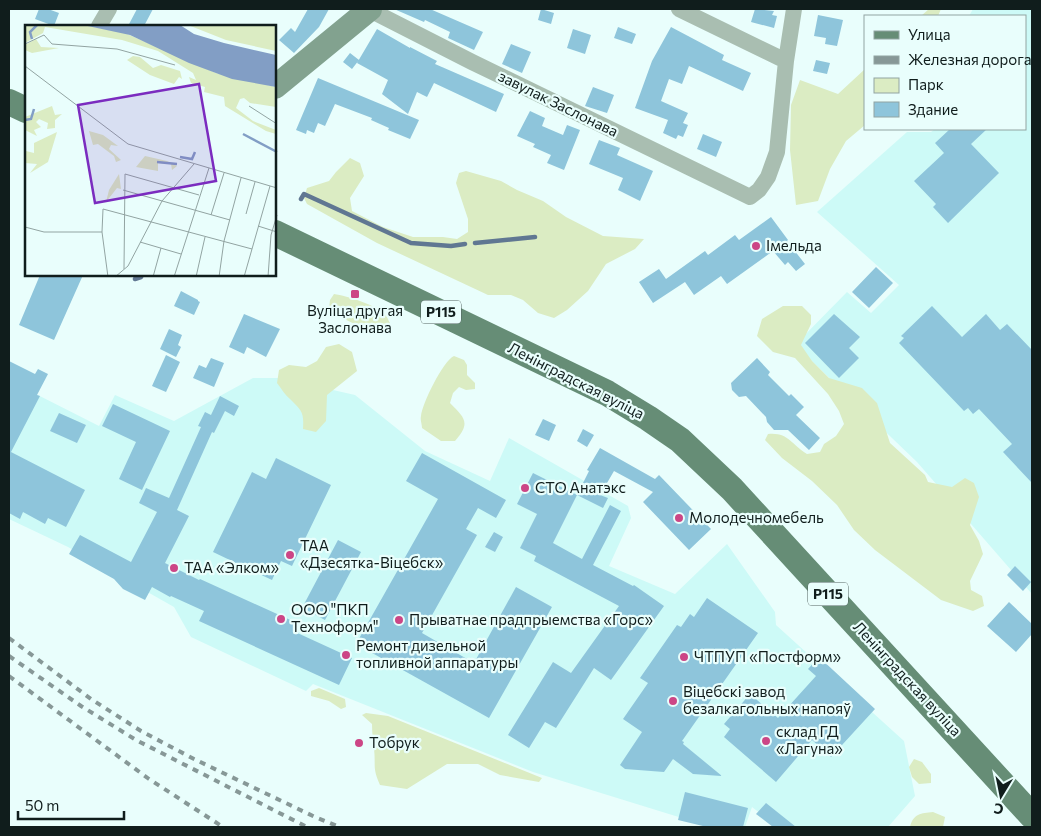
<svg xmlns="http://www.w3.org/2000/svg" width="1041" height="836" viewBox="0 0 1041 836" font-family="Commissioner,sans-serif">
	<style>
		.built { fill: #cdfaf7 }
		.green { fill: #dbecc3 }
		.lines { fill: none; stroke-linecap: round; stroke-linejoin: round }
		.stream { stroke: #607792; stroke-width: 4.5 }
		.building { fill: #8ec5db }
		.minor { stroke: #a9beb1; stroke-width: 16 }
		.secondary { stroke: #82a28f; stroke-width: 24 }
		.primary { stroke: #668d76; stroke-width: 26 }
		.rail { stroke: #879897; stroke-width: 4; stroke-dasharray: 6 6; stroke-linecap: butt }
		.poi-dot { fill: #cc4686; stroke: #e9fefc; stroke-width: 2 }
		.labels { text-anchor: middle; stroke-width: 4.5; stroke-linejoin: round; paint-order: stroke }
		.shield { fill: #e9fefc; stroke: #51605f; stroke-width: 1 }
		.shield-label { font-size: 14px; font-weight: bold; fill: #101d1c }
		.street-label { font-size: 15px; fill: #101d1c; stroke: #e9fefc }
		.poi-label { font-size: 15px; fill: #101d1c; stroke: #e9fefc; text-anchor: start }
		.inset-river { fill: none; stroke: #829ec5; stroke-width: 2.5 }
		.inset-road { fill: none; stroke: #92a4a2; stroke-width: 1 }
		.view { fill: #7b2cbf; fill-opacity: 0.15; stroke: #7b2cbf; stroke-width: 2.5 }
		.inset-edge { fill: none; stroke: #101d1c; stroke-width: 2.5 }
	</style>
	<rect width="100%" height="100%" fill="#e9fefc"/>
	<!-- built -->
	<path class="built" d="M973,9H1032V594L917,462L795,345L847,292L871,313L899,285L817,212L907,132H931L935,129H1025V16H969Z
		M253,378H280L355,395L425,451L490,481L509,438L628,506L631,518L609,566L675,594L727,544L775,612L776,625L904,741L915,796L888,827H778L752,807L745,827H711L533,772L313,684L306,691L191,637L174,607L68,547L9,519V421L24,388L99,426L115,395L174,421Z"/>
	<!-- green -->
	<path class="green" d="M929,9H941L938,16H921Z
		M865,69V125L846,141L830,169L818,201L796,205L790,150L791,105L800,80L838,94Z
		M350,158L360,163L364,176L350,198L352,211L383,227L413,237H443L457,239L468,232V219L456,183L459,173L466,171L501,181L517,190L543,201L566,217L603,236L644,239L635,249L606,264L588,291L567,310L554,318L538,313L523,300L511,295H488L377,243L307,204L304,198L307,188L329,181L336,172Z
		M334,294C347,296 378,305 386,316C388,318 388,320 390,323L385,332C363,330 346,321 329,309L330,300Z
		M783,306H802L811,315V324L801,345L812,361L829,378L862,388L877,403L890,443L925,475L928,482L952,487L965,478L974,483L979,497L970,525L979,541L983,554L970,581L971,590L982,596L984,606L973,611L941,600L875,550L854,530L837,505L812,481L782,458L765,440L768,434C788,432 791,444 807,454L820,452L824,444L836,436L844,424L839,411L828,394L795,358L773,352L757,336L762,319Z
		M339,344L352,352L357,371L327,395L326,421L316,432L303,429C304,412 302,411 290,399C285,395 281,388 277,383L279,370L289,365L306,367L317,361L326,347Z
		M454,356L464,360L467,365V375L475,383V389L466,390L459,387L453,393L450,403C465,418 471,423 455,441H441L422,428C422,424 420,420 421,416C422,404 443,361 454,356Z
		M319,688L345,699L346,707L341,709L329,701L311,696V691Z
		M366,713L388,716L542,778L539,782L500,775L478,764H447L407,789L380,785C372,767 376,766 374,749C373,740 372,733 372,724L362,715Z
		M914,759L922,762L931,774V783L919,784L912,777L909,767Z
		M933,812L945,817L943,827H910C913,814 921,813 933,812Z"/>
	<g class="lines">
		<!-- stream -->
		<path class="stream" d="M301,199L304,194L411,243L451,246L465,244
			M475,243L535,237
			M135,279L141,277L142,275"/>
	</g>
	<!-- building -->
	<path class="building" d="M39,9H48L59,13L54,26L35,19Z
		M137,9H153L144,26H128Z
		M308,9H329L319,27L294,53L279,40L291,28L295,32Z
		M394,9H430L483,32L474,50L448,38L450,32L425,20L424,22Z
		M541,9L554,13L551,24L538,20Z
		M755,9L774,11L772,15L777,16L774,28L751,22Z
		M818,15L843,20L837,46L825,44L826,38L814,36Z
		M618,27L636,34L632,44L614,38Z
		M671,27L724,55L722,60L751,73L743,91L689,66L682,84L669,79L661,101L688,113L683,123L688,125L683,137L678,135L676,139L663,133L668,120L635,108L652,61Z
		M377,29L410,48V47L437,61L435,64L504,94L496,112L434,83L427,97L417,92L408,114L382,94L388,80L357,63Z
		M573,29L591,35L585,54L567,48Z
		M511,44L531,52L522,73L502,64Z
		M350,53L359,60L352,69L343,62Z
		M816,60L830,63L827,74L813,71Z
		M318,78L419,120L410,139L388,130L389,128L371,120L372,118L335,104L325,126L318,123L314,133L307,130L306,134L296,130Z
		M593,87L614,95L607,113L585,106Z
		M530,111L545,118L542,126L563,135L567,125L580,130L564,170L547,163L551,155L533,147L535,144L517,136Z
		M950,129H987L971,144L999,173L948,223L933,207L936,204L914,181L944,153L935,143Z
		M703,134L722,142L716,157L697,149Z
		M599,140L620,148L617,155L653,171L640,201L618,190L623,178L589,164Z
		M771,217L788,240L787,241L805,264L796,271L788,262L785,265L773,251L727,284L721,276L694,295L685,282L653,303L639,282L659,269L666,279L705,251L708,255L735,235L739,240Z
		M876,267L893,283L869,308L852,292Z
		M40,275H83L54,340L19,325Z
		M181,291L198,300V301L200,302L194,315L174,306Z
		M932,306L962,337L986,314L1000,330L1007,324L1032,350V483L1003,452L1012,444L979,409L973,414L968,408L964,411L899,343L904,338L901,336Z
		M244,314L280,329L266,357L247,347L244,354L229,347Z
		M834,314L860,337L849,348L859,358L839,378L805,343Z
		M169,329L182,335L178,345L181,347L176,357L160,349Z
		M166,355L180,362L166,392L152,386Z
		M211,358L224,363L214,387L193,378L199,365L206,368Z
		M757,358L770,372L768,375L789,396L791,394L804,407L796,415L820,438L809,450L788,430H774L767,422L766,417L746,396L739,397L732,390L731,383Z
		M9,361L35,374L38,369L48,374L37,395L40,396L11,452L85,490L66,527L48,518L45,524L23,512L20,519L9,513Z
		M220,396L239,406L234,416L225,411L214,433L212,432L177,510L189,516L165,563L199,580L200,579L297,623L293,631L352,658L339,685L199,621L204,611L171,596L170,597L152,587L145,600L123,589L114,579L69,554L80,535L131,562L157,512L139,503L146,488L169,498L201,427L198,426L205,412L211,415Z
		M113,404L170,431L142,490L119,479L136,442L102,426Z
		M59,413L86,425L77,443L50,431Z
		M543,419L556,425L549,441L535,435Z
		M583,429L594,435L587,447L577,441Z
		M600,448L655,479L659,475L711,529L689,550L643,502L653,492L614,471L600,495L608,498L603,508L577,495L589,471L587,470Z
		M422,453L506,500L496,518L478,508L466,529L477,535L422,633L474,663L516,587L552,607L489,718L356,644L438,499L406,481Z
		M276,458L331,485L292,566L281,561L272,580L213,552L252,472L266,479Z
		M533,473L577,495L553,543L582,559L610,505L621,511L593,565L633,586L634,585L664,606L611,680L594,668L556,728L545,722L529,748L508,735L553,662L571,673L619,606L534,561L536,556L520,548L537,514L517,504Z
		M494,532L503,537L495,552L485,547Z
		M338,540L361,552L325,620L302,608Z
		M1015,566L1031,582L1023,591L1007,575Z
		M707,598L758,633L682,741L684,742L683,744L722,776L693,774L673,759L664,772L625,769L620,765L642,732L623,719L648,683L640,678L677,625L681,627L690,614L694,617Z
		M1009,602L1032,624V634L1016,652L987,626Z
		M819,657L875,709L831,757L812,740L776,782L724,737L730,729L724,724L750,694L778,718L816,676L808,669Z
		M685,792L748,808L743,827H707L678,820Z
		M766,803L796,827H773L756,814Z"/>
	<g class="lines">
		<!-- minor -->
		<path class="minor" d="M368,9L472,62L750,197L759,190L768,177L777,152L786,61L794,9
			M679,9L786,61
			M99,26L109,9"/>
		<!-- secondary -->
		<path class="secondary" d="M275,87L370,9"/>
		<!-- primary -->
		<path class="primary" d="M9,102L26,110
			M275,233L607,393L648,418L680,440L732,489L1032,816"/>
		<!-- rail -->
		<path class="rail" d="M9,638L91,699L141,731L194,759L315,817L340,827
			M9,656L81,706L136,740L307,827
			M9,676L149,779L223,827"/>
	</g>
	<!-- markers -->
	<g class="poi-dot">
		<circle cx="756" cy="246" r="5"/>
		<rect x="350" y="289" width="10" height="10" rx="2.5"/>
		<circle cx="525" cy="488" r="5"/>
		<circle cx="679" cy="518" r="5"/>
		<circle cx="290" cy="555" r="5"/>
		<circle cx="174" cy="568" r="5"/>
		<circle cx="281" cy="619" r="5"/>
		<circle cx="399" cy="620" r="5"/>
		<circle cx="346" cy="655" r="5"/>
		<circle cx="684" cy="657" r="5"/>
		<circle cx="673" cy="701" r="5"/>
		<circle cx="766" cy="741" r="5"/>
		<circle cx="359" cy="743" r="5"/>
	</g>
	<g class="labels">
		<!-- shield labels -->
		<g class="shield">
			<rect x="421" y="300.5" width="40" height="23" rx="4"/>
			<rect x="808" y="582.5" width="40" height="23" rx="4"/>
		</g>
		<g class="shield-label">
			<text x="441" y="317">Р115</text>
			<text x="828" y="599">Р115</text>
		</g>
		<!-- street labels -->
		<g class="street-label">
			<text transform="translate(558 104) rotate(26)" y="5">завулак Заслонава</text>
			<text transform="translate(576 381) rotate(27)" y="5">Ленінградская вуліца</text>
			<text transform="translate(907 679) rotate(47)" y="5">Ленінградская вуліца</text>
		</g>
		<!-- poi labels -->
		<g class="poi-label">
			<text x="766" y="251">Імельда</text>
			<text x="355" y="316" text-anchor="middle">Вуліца другая<tspan x="355" dy="17">Заслонава</tspan></text>
			<text x="535" y="493">СТО Анатэкс</text>
			<text x="689" y="523">Молодечномебель</text>
			<text x="300" y="551">ТАА<tspan x="300" dy="17">«Дзесятка-Віцебск»</tspan></text>
			<text x="184" y="573">ТАА «Элком»</text>
			<text x="291" y="615">ООО "ПКП<tspan x="291" dy="17">Техноформ"</tspan></text>
			<text x="409" y="625">Прыватнае прадпрыемства «Горс»</text>
			<text x="356" y="651">Ремонт дизельной<tspan x="356" dy="17">топливной аппаратуры</tspan></text>
			<text x="694" y="662">ЧТПУП «Постформ»</text>
			<text x="683" y="697">Віцебскі завод<tspan x="683" dy="17">безалкагольных напояў</tspan></text>
			<text x="776" y="737">склад ГД<tspan x="776" dy="17">«Лагуна»</tspan></text>
			<text x="369" y="748">Тобрук</text>
		</g>
	</g>
	<!-- overview -->
	<g transform="translate(25 25)">
		<rect width="251" height="251" fill="#e9fefc"/>
		<path d="M0,0H58L100,8L191,48L251,62V82L225,78L219,73L215,74L211,83L228,96L251,105V109L241,106L200,81L199,72L179,67L180,62L166,58L164,52L171,55L168,48L133,26L97,15L20,2L18,8L0,18ZM163,0H251V26L201,15ZM11,14L16,22L34,23L7,28L0,25V20ZM108,31L115,32L128,43L136,40L155,46L157,54L154,52L149,59L125,50L102,35ZM27,81L30,90L37,89L30,95V103L22,104L23,98L14,94L11,97L16,102L9,105L12,111L0,105V92ZM64,106L78,110L93,121L86,120L84,124L96,135L91,137L89,131L73,119L68,120ZM32,107L23,137L5,148L12,139L0,138L1,126L9,128V118ZM120,131L142,136L152,141L147,145L146,139L133,138V146L111,142ZM94,149L96,164L92,163L81,177L84,165Z" fill="#dbecc3"/>
		<path d="M58,0H155L169,9L199,18L251,30V62L207,54L164,38L105,10Z" fill="#829ec5"/>
		<path class="inset-river" d="M7,14L5,7L12,0M0,95L6,94L9,84M218,109L252,127M155,132L167,134L170,127M132,137L152,139"/>
		<path class="inset-road" d="M0,19L19,10L27,19L92,24L150,40M0,41L103,119L252,163M224,81L252,99M98,165L205,195M221,189L230,157M186,190L199,148M233,201L252,207M0,202L19,207H77M115,217L156,229M99,244L100,149L174,170M83,252L77,207L78,184L227,224M90,252L103,241L137,176L169,139M128,252L136,223M149,252L184,143M171,252L180,212M194,252L199,216L216,153M219,252L245,161M243,252L246,210L252,190"/>
		<path class="view" d="M174,59L191,156L70,178L53,80Z"/>
		<rect width="251" height="251" class="inset-edge"/>
	</g>
	<!-- border -->
	<rect width="1041" height="836" fill="none" stroke="#101d1c" stroke-width="20"/>
	<!-- legend -->
	<rect x="864" y="15" width="162" height="115" fill="#e9fefc" stroke="#92a4a2"/>
	<rect x="874" y="31" width="25" height="8" fill="#668d76" stroke="#92a4a2"/>
	<text x="908" y="40" font-size="15" fill="#101d1c">Улица</text>
	<rect x="874" y="56" width="25" height="8" fill="#879897" stroke="#92a4a2"/>
	<text x="908" y="65" font-size="15" fill="#101d1c">Железная дорога</text>
	<rect x="874" y="78" width="25" height="15" fill="#dbecc3" stroke="#92a4a2"/>
	<text x="908" y="90" font-size="15" fill="#101d1c">Парк</text>
	<rect x="874" y="102" width="25" height="15" fill="#8ec5db" stroke="#92a4a2"/>
	<text x="908" y="115" font-size="15" fill="#101d1c">Здание</text>
	<!-- north arrow -->
	<g transform="translate(1001 796) rotate(190)" stroke="#e9fefc" stroke-width="4" paint-order="stroke">
	<path d="M0-4L9 19L0 12L-9 19Z" fill="#101d1c"/>
	<text y="-8" font-size="14" font-weight="bold" text-anchor="middle" fill="#101d1c">С</text>
	</g>
	<!-- scale -->
	<path d="M18 811v8h106v-8" fill="none" stroke="#101d1c" stroke-width="2.5"/>
	<text x="25" y="811" font-size="15" fill="#101d1c" stroke="#e9fefc" stroke-width="4" paint-order="stroke">50 m</text>
</svg>
